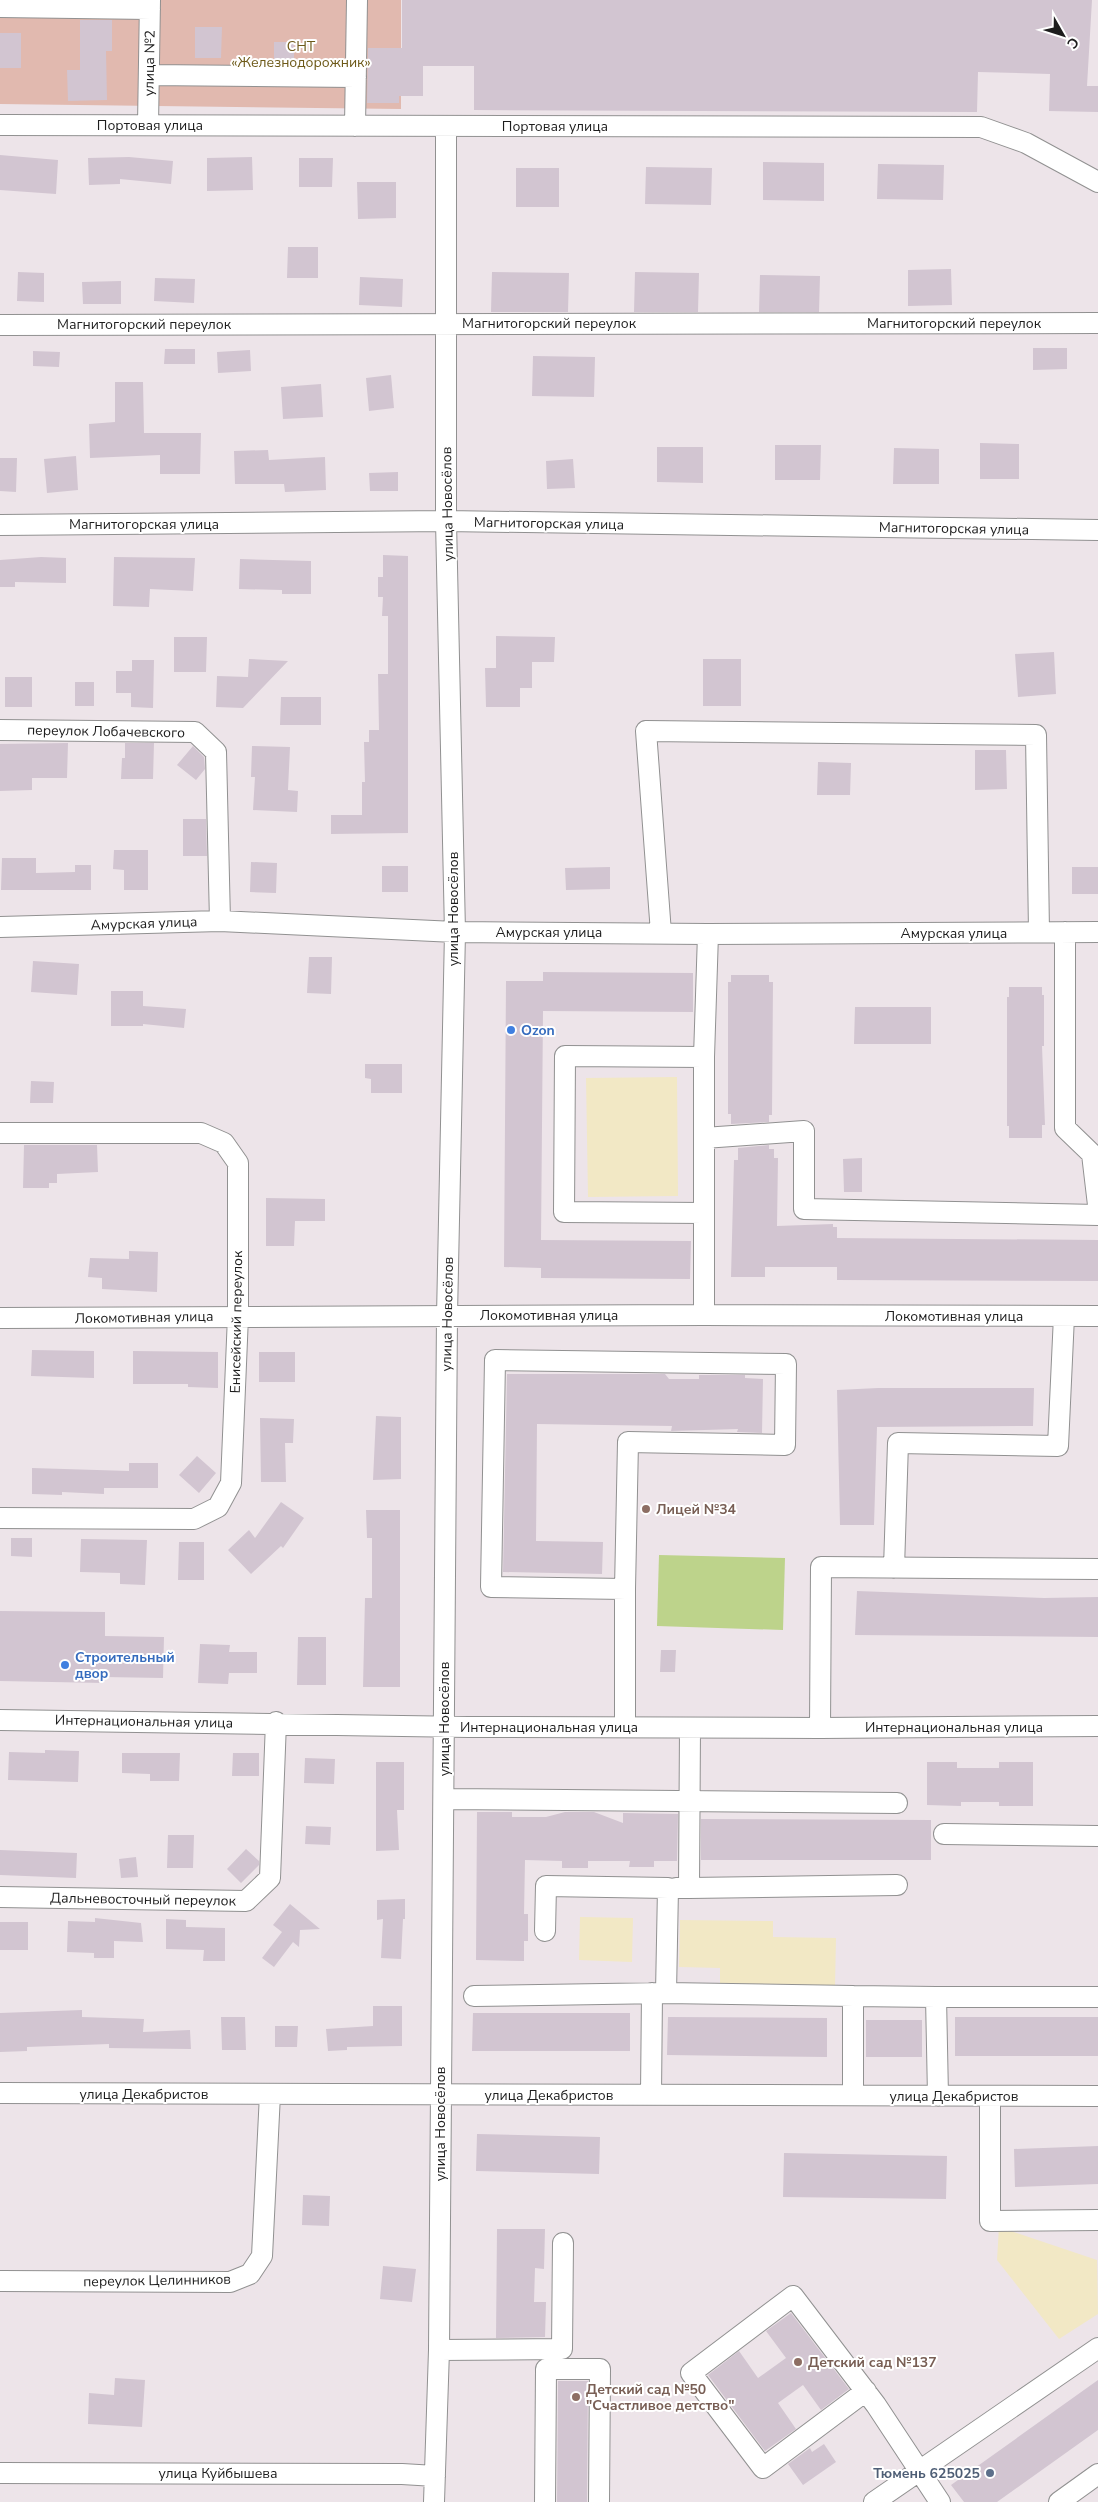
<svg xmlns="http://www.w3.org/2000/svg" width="1098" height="2502" viewBox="0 0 1098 2502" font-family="'Nunito Sans',sans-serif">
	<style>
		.grass { fill: #e1b9af }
		.park { fill: #f2e8c5 }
		.pitch { fill: #bdd38b }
		.building { fill: #d2c5d1 }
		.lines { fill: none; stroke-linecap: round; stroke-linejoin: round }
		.minor-casing { stroke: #919191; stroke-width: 22 }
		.minor { stroke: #fff; stroke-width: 20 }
		.shop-dot { fill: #3f7fe0; stroke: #fff; stroke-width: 2 }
		.education-dot { fill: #8d6e63; stroke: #fff; stroke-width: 2 }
		.service-dot { fill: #5c6f8a; stroke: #fff; stroke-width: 2 }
		.labels { text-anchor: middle; stroke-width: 4; stroke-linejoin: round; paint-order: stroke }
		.park-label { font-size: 14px; fill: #6d5918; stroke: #fff }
		.street-label { font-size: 14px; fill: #1d1d1d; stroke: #fff }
		.shop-label { font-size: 14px; font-weight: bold; fill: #366cbe; stroke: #fff; text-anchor: start }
		.education-label { font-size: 14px; font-weight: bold; fill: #785e54; stroke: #fff; text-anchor: start }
		.service-label { font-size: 14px; font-weight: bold; fill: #4e5e75; stroke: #fff; text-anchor: end }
	</style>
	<rect width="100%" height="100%" fill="#ede4e9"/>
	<!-- grass -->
	<path class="grass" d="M0,0H401V109L0,104Z"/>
	<!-- park -->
	<path class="park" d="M677,1077L678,1196L588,1197L586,1078Z
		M580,1917L633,1918L632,1962L579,1960Z
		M680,1920L773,1921V1937L836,1938L835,1986L720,1985V1968L679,1967Z
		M999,2227L1097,2260L1098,2314L1059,2339L997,2260Z"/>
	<!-- pitch -->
	<path class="pitch" d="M659,1555L785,1558L783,1630L657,1626Z"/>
	<!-- building -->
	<path class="building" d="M402,0H1092L1087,86H1098V112L1049,111L1050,74L978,72L977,112L474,110V66H423V96H399V103H367L368,48H402Z
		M80,20H112V51H106L107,100L68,101L67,70H80Z
		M195,27H222L221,58H195Z
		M0,33H21V68H0Z
		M274,42H294V64H274Z
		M0,155L58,160L56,194L0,190Z
		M129,157L173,161L171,184L120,179V184L89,185L88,158Z
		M252,157L253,190L207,191V158Z
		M299,158H333L332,187H299Z
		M763,162L824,163V201L763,200Z
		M878,164L944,165L943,200L877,199Z
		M646,167L712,168L711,205L645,204Z
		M516,168H559V207H516Z
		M357,182H396V218L358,219Z
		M288,247H318V278H287Z
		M951,269L952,305L908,306V270Z
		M18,272L44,273V302L17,301Z
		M492,272L569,273L568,312H491Z
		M635,272L699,273L698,312H634Z
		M760,275L820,276L819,312H759Z
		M360,277L403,279L402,307L359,305Z
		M155,278L195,279L194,303L154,301Z
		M121,281V304H83L82,282Z
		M1033,348H1067V369L1033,370Z
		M165,349H195V364H164Z
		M250,350L251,371L218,373L217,352Z
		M33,351L60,352L59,367L33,366Z
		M533,356L595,357L594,397L532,396Z
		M391,375L394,408L369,411L366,378Z
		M115,382H143L144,433H201L200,474H160V455L90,458L89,424L115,422Z
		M321,384L323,417L283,419L281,387Z
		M980,443L1019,444V479H980Z
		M775,445H821L820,480H775Z
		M657,447H703V483L657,482Z
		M894,448L939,449V484H893Z
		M268,450L269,460L325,457L326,490L285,492L284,484H235L234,451Z
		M76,456L78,490L47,493L44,459Z
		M0,458H17L16,492L0,491Z
		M573,459L575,488L547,489L546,461Z
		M398,472V491H370L369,473Z
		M383,555L408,556V833L331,834V815H362V782H365L364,742H369V730H379L378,674H388V616H382L383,597H378V577H383Z
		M41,557L66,558V583L15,582V587H0V560Z
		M114,557L195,558L193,591L150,589L149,607L113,606Z
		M240,559L311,561V594H282V590L239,589Z
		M496,636L555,637L554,662H532V688H520V707H486L485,668H496Z
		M174,637H207L206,672H174Z
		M1054,652L1056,694L1018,697L1015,654Z
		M249,659L288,661L243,708L216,707L217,676L248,677Z
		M703,659H741V706H703Z
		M132,660H154L153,708L131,707V693H116V671H132Z
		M5,677H32V707H5Z
		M75,682H94V706H75Z
		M281,697H321V725H280Z
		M68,743L67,778H32V790L0,791V744Z
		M125,743H154L153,779H121L122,758H125Z
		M193,746L204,757L205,769L196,780L177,765Z
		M252,746L290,747L288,790L298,791L297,812L253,810L255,777H251Z
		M975,750H1006L1007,789L975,790Z
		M818,762L851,763L850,795H817Z
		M183,819H206L207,856H183Z
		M114,850H148V890H124V870L113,869Z
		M2,858H36V873L75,872V865H91V890H1Z
		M251,862L277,863L276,893L250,892Z
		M382,866H408V892H382Z
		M610,867V889L566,890L565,868Z
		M1072,867H1098V894H1072Z
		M309,957H332L331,994L307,993Z
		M33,961L79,964L77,995L31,992Z
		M543,972L693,973V1012L543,1011L541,1240L691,1241L690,1279L541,1278V1268L504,1267L506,981H543Z
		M731,975H769V982H773L772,1115H769V1122L731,1124V1114H728V982H731Z
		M1009,987H1042V995H1044V1046H1042L1045,1125H1042V1138H1009V1126H1007V997H1009Z
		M111,991H143V1006L186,1009L184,1028L143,1024V1026H111Z
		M855,1007H931V1044H854Z
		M365,1064H402V1093H371V1079L365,1078Z
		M31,1081L54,1082L53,1103H30Z
		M24,1145H97L98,1172L57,1174V1183H49V1188H23Z
		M769,1145V1149H774V1158H778L777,1226L833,1224V1227H837V1238L1098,1240V1281L837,1280V1267H765V1277H731L734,1160H738V1148Z
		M862,1158V1192H844L843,1159Z
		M266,1198L325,1199V1221H295L294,1246H266Z
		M129,1251L158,1252L157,1292L102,1289V1278L88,1277L90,1258L129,1259Z
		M32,1350L94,1351V1378L31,1376Z
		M133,1351L218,1352V1388L188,1387V1384H133Z
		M259,1352H295V1382H259Z
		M507,1374H665L669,1379H699V1375H745V1378L763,1379L762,1433L737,1432L738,1429L671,1431L672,1426L537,1424L536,1541L603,1542L602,1574L503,1572Z
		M878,1388H1034L1033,1426L877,1427L874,1525H840L837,1390Z
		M376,1416L401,1417V1479L373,1480Z
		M260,1418L294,1419L293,1443H285L286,1482H261Z
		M197,1456L216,1473L199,1493L179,1475Z
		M129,1463H158V1488H104V1494L62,1492V1495L32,1494V1468L129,1471Z
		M281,1502L304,1518L283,1548L281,1546L251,1574L228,1550L249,1530L255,1538Z
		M366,1510H400V1687H363L365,1598H372V1538H367Z
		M11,1538H32V1557L11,1556Z
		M81,1539L147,1540L145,1585L120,1584V1573L80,1572Z
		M179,1542H204V1580H178Z
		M857,1591L1044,1598L1098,1597V1637L855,1635Z
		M0,1611L105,1612V1636L164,1637L163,1678L104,1677V1683L0,1681Z
		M298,1637H326V1685H297Z
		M200,1644L230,1645L229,1652H257V1673H229L228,1684L198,1683Z
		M661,1650H676L675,1672H660Z
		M45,1750L79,1751L78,1782L8,1780L9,1752L45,1753Z
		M122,1753H180L179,1781H150V1774L122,1773Z
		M233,1753H259V1776H232Z
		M305,1758L335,1759L334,1784L304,1783Z
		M376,1762H404V1810H397L399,1850L376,1851Z
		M927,1762H957V1768H999V1762H1033V1806H999V1802H961V1806L927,1805Z
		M477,1812H512V1817H546L565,1812H594L623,1823V1813L678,1814L677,1861H654V1867H629L630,1861H588V1868H562V1861L525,1860L524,1914H528V1941H524V1961L476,1960Z
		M701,1819L931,1820V1860H701Z
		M306,1826L331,1827L330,1845L305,1844Z
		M168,1835H194L193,1868H167Z
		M246,1849L259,1861V1865L241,1883L227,1869Z
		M0,1850L77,1853L76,1878L0,1875Z
		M136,1857L138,1877L121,1878L119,1859Z
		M405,1899V1919H403L401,1959L381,1958L383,1919L377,1920V1900Z
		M290,1904L320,1929L300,1930L299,1947L293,1942L274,1967L262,1958L282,1932L273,1925Z
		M95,1918L141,1923L143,1942L114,1941V1958H94V1953L67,1952L68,1921L95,1922Z
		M166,1919L186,1920V1927L225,1928V1961H203L204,1950L166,1949Z
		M0,1922H28V1950H0Z
		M373,2006H402V2046L347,2047V2050L328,2051L326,2029L373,2026Z
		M82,2010V2017L144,2019L143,2032L190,2030L191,2049L109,2048V2044L27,2047V2051L0,2052V2013Z
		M473,2013H630V2051H472Z
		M221,2017H245L246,2050H222Z
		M668,2017L827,2018V2057L667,2055Z
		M955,2017H1098V2056H955Z
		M866,2020H922V2057H866Z
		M275,2026H298L297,2047H275Z
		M477,2134L600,2137L599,2174L476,2171Z
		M1098,2146V2184L1015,2187L1014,2149Z
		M784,2153L947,2156L946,2199L783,2197Z
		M303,2195L330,2196L329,2226L302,2225Z
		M497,2229H545L544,2269L535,2268L534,2302H546L545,2337L496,2338Z
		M383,2266L416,2269L412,2302L380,2299Z
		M791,2313L849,2389L821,2410L803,2385L778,2403L796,2429L765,2451L708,2375L739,2351L758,2378L786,2358L766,2331Z
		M115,2378L145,2380L142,2427L88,2424L89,2393L114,2395Z
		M1098,2380V2430L997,2502H964L951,2485Z
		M558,2381H588L587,2502H557Z
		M824,2444L836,2462L803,2485L788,2464L810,2448L812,2452Z"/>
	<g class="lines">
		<defs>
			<path id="minor" d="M0,7L150,9
				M149,75L356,77
				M0,125L981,127L1026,143L1098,182
				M148,125L150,0
				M355,126L357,0
				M0,325L1098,323
				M0,525L446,521L1098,530
				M0,730L195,732L216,752L220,921
				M0,927L220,921L455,932L708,934L1098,932
				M1065,932V1128L1092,1154L1098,1205
				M661,933L646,731L1036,735L1039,932
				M0,1133H201L224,1143L238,1163V1316L231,1483L218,1507L194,1519L0,1518
				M704,1138L804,1131V1209L1098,1215
				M704,1213L564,1212L565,1056L704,1057
				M704,1315V1057L708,934
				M0,1318L704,1315L1098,1316
				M894,1568L898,1443L1058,1446L1064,1316
				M625,1589L491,1587L495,1360L786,1364L785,1445L628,1442L625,1589V1727
				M0,1720L468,1727L820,1728L1098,1726
				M820,1728L821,1567L1098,1569
				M444,1799L897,1803
				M944,1834L1098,1836
				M676,1888H689L690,1728
				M689,1888L897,1885
				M0,1897L246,1901L270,1878L276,1722
				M545,1931L546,1886L668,1888L666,1993
				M474,1996L666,1993L853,1996V2095
				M853,1996L936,1997
				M0,2093L1098,2096
				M651,2095L652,1993
				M938,2096L936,1997H1098
				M990,2096V2221L1098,2220
				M0,2281L230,2282L250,2274L262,2256L270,2094
				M439,2350L562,2349L563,2243
				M866,2391L763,2468L691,2373L793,2296L876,2405L940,2502
				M0,2473L402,2474L435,2476
				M434,2502L439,2350L447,1316L455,932L446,521V126
				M545,2502L546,2369H600L599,2502
				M874,2502L1098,2348
				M1059,2502L1098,2474"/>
		</defs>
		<!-- minor casing -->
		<use href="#minor" class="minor-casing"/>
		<!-- minor -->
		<use href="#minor" class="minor"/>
	</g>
	<!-- markers -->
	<g class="shop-dot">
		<circle cx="511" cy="1030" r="5"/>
		<circle cx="65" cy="1665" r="5"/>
	</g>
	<g class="education-dot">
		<circle cx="646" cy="1509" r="5"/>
		<circle cx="798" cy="2362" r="5"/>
		<circle cx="576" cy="2397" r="5"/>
	</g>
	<circle class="service-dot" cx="990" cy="2473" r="5"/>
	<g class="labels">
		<!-- park labels -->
		<g class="park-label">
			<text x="301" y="51">СНТ<tspan x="301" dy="16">«Железнодорожник»</tspan></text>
		</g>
		<!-- street labels -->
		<g class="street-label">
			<text transform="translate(149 63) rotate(-89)" y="5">улица №2</text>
			<text x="150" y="130">Портовая улица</text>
			<text x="555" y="131">Портовая улица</text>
			<text x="549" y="328">Магнитогорский переулок</text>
			<text x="954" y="328">Магнитогорский переулок</text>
			<text x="144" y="329">Магнитогорский переулок</text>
			<text transform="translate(447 504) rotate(-91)" y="5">улица Новосёлов</text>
			<text transform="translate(549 523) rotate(1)" y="5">Магнитогорская улица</text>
			<text x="144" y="529">Магнитогорская улица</text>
			<text transform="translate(954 528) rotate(1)" y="5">Магнитогорская улица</text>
			<text transform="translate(106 731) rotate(1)" y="5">переулок Лобачевского</text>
			<text transform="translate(453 909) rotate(-90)" y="5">улица Новосёлов</text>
			<text transform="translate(144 923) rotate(-2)" y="5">Амурская улица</text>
			<text x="549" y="937">Амурская улица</text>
			<text x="954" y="938">Амурская улица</text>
			<text transform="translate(447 1314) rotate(-89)" y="5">улица Новосёлов</text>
			<text x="549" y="1320">Локомотивная улица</text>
			<text x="954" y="1321">Локомотивная улица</text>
			<text transform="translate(144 1317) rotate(-1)" y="5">Локомотивная улица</text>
			<text transform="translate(236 1322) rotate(-89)" y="5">Енисейский переулок</text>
			<text transform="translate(444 1719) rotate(-90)" y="5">улица Новосёлов</text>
			<text transform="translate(144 1721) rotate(1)" y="5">Интернациональная улица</text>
			<text x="549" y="1732">Интернациональная улица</text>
			<text x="954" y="1732">Интернациональная улица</text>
			<text transform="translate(143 1899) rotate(1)" y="5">Дальневосточный переулок</text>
			<text x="144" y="2099">улица Декабристов</text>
			<text x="549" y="2100">улица Декабристов</text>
			<text x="954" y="2101">улица Декабристов</text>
			<text transform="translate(440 2124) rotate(-90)" y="5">улица Новосёлов</text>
			<text transform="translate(157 2280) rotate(-1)" y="5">переулок Целинников</text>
			<text x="218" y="2478">улица Куйбышева</text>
		</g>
		<!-- shop labels -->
		<g class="shop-label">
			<text x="521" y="1035">Ozon</text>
			<text x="75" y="1662">Строительный<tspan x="75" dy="16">двор</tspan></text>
		</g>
		<!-- education labels -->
		<g class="education-label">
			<text x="656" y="1514">Лицей №34</text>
			<text x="808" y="2367">Детский сад №137</text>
			<text x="586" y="2394">Детский сад №50<tspan x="586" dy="16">"Счастливое детство"</tspan></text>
		</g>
		<!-- service labels -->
		<g class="service-label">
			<text x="980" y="2478">Тюмень 625025</text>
		</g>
	</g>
	<!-- north arrow -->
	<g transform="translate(1063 35) rotate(129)" stroke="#ffffff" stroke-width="4" paint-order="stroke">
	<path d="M0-4L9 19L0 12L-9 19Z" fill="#1d1d1d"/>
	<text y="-8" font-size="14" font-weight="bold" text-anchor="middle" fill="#1d1d1d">С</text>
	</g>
</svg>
